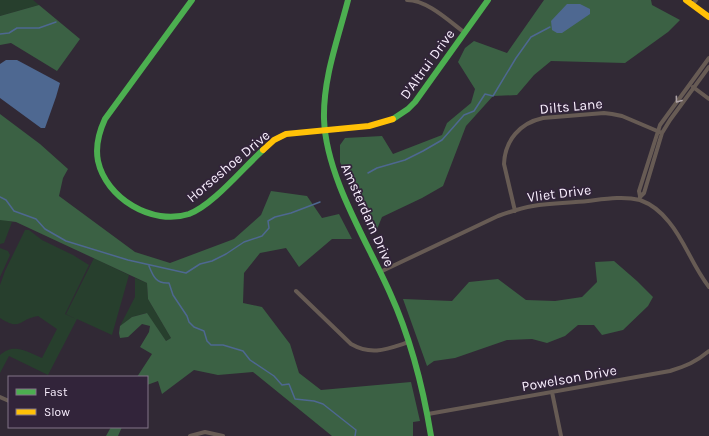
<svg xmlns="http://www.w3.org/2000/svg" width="709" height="436" viewBox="0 0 709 436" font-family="Karla,sans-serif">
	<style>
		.green { fill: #273f2d }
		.forest { fill: #3b6144 }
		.water { fill: #4e6891 }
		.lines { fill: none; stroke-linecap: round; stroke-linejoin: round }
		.stream { stroke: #4e6891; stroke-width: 1.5 }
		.street { stroke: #675b54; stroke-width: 4 }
		.fast { stroke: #4caf50; stroke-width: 6 }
		.slow { stroke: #ffc107; stroke-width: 6 }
		.oneway { stroke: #b0a5a9 }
		.labels { text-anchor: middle; stroke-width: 3.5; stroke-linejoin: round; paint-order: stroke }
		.street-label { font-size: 14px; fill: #f9effe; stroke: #32243a }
	</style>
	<rect width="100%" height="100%" fill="#312935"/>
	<!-- green -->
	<path class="green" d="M0,0H33L39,5L0,16Z
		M0,219L12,222L4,243L0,244Z
		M25,230H29L42,240L73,255L89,265L65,314L76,319L66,314L94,258L129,275L112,335L77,319L48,375L9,356L0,373V355C14,342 28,352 42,358L57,329L38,316C18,319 22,332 0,318V285L5,271Z
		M0,248L8,251L10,255L0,277Z
		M135,278L147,283L148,299L171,338L166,341L146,313L132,317L120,326L135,297Z"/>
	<!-- forest -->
	<path class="forest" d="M544,0H651L652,5L680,20L668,32L625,63L551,61L534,75L517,95L493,96L466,126L443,186L422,198L382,217L375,234L357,201L340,162V145L345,138L382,136L393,154L442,135L447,123L471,103L475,89L458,62L465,48L474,41L507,53Z
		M39,5L80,39L57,71L11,43L0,45V16Z
		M0,114L40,144L68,169L63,178L59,196L135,252L170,263L234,239L261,215L271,191L307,196L322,218L339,214L352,239H332L299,267L286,248L260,253L244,273L243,303L262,307L290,344L299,373L321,390L411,382L420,421L413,422V436H332L253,372L218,375L194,370L162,394L158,381L147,385V377H137L152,354L140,347L149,332L150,326L142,324L128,337L120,338L119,333L120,326L132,317L147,313L166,341L171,338L148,299L147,283L16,222L0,220Z
		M614,261L637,281L653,297L648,306L623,330L602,335L594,325H578L565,336L547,343L532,339L507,340L455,358L434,361L427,366L403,299L452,301L469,282L498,279L526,300L555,301L582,297L597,282L595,262Z
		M111,427H122L118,436H106Z"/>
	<!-- water -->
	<path class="water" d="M567,4H580L590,9V14L562,33H557L552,30L551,21Z
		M6,60H17L60,83L56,97L45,128H41L0,98V64Z"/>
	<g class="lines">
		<!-- stream -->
		<path class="stream" d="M0,34L9,33L17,28H39L56,22
			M368,173L377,168L405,160L423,151L442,140L464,115L474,111L485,94L493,96L516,58L531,37L550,27
			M0,197L6,200L14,211L36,219L45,229L66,241L128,260L186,273L200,264L212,261L226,254L244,242L262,236L269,228L268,221L275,217L291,213L320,202
			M149,266C153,276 156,284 169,283L173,295L187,316L189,322L194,327L204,331L207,341L211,345H223L243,351L250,360L274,376L282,385L289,384L295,399L314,401L323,404L356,430L355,436"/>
		<!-- street -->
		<path class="street" d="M407,0C427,0 449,21 465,33
			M692,5L696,0
			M693,87L709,99
			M640,196L639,191L660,125L709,58
			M640,197L644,193L662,133L670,120L709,67
			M515,211L504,164C505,140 520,123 543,118L604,113L612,114L622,116L662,133
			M380,272L498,216C509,212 521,208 533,206C551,203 570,203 588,201C605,199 623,196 640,200C651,204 662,213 669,222C685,241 693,267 709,287
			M296,291L351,344C372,356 387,349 409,342
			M552,392L561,436
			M0,397L9,401
			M428,414L670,371C686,366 696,362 709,351
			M190,436L205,432L223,436"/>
		<!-- fast -->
		<path class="fast" d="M192,0L105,119C99,132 95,146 98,161C106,198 152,226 189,214C213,205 243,168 263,150
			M348,0C338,39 323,78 324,119C326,177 367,241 390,293C411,339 423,387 431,436
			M393,119L408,109L415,102L488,0"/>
		<!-- slow -->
		<path class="slow" d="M686,0L709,17
			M263,150L274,140L286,134L369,126L393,119"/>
	</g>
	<!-- one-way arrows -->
	<defs><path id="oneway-chevron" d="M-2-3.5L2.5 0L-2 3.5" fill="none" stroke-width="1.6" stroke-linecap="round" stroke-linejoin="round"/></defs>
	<use class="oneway" href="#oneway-chevron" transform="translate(678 100) rotate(126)"/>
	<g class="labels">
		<!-- street labels -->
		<g class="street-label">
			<text transform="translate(427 64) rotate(-54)" y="5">D'Altrui Drive</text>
			<text transform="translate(571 106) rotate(-5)" y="5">Dilts Lane</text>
			<text transform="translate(228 166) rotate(-40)" y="5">Horseshoe Drive</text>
			<text transform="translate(559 193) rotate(-7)" y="5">Vliet Drive</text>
			<text transform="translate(368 215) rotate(66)" y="5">Amsterdam Drive</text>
			<text transform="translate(569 378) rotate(-10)" y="5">Powelson Drive</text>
		</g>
	</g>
	<!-- legend -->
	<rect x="8" y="376" width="140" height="52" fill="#32243a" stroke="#827588"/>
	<rect x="16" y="389" width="20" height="6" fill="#4caf50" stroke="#827588"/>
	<text x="44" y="396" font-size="12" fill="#f9effe">Fast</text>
	<rect x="16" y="409" width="20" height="6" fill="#ffc107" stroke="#827588"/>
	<text x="44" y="416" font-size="12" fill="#f9effe">Slow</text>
</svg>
